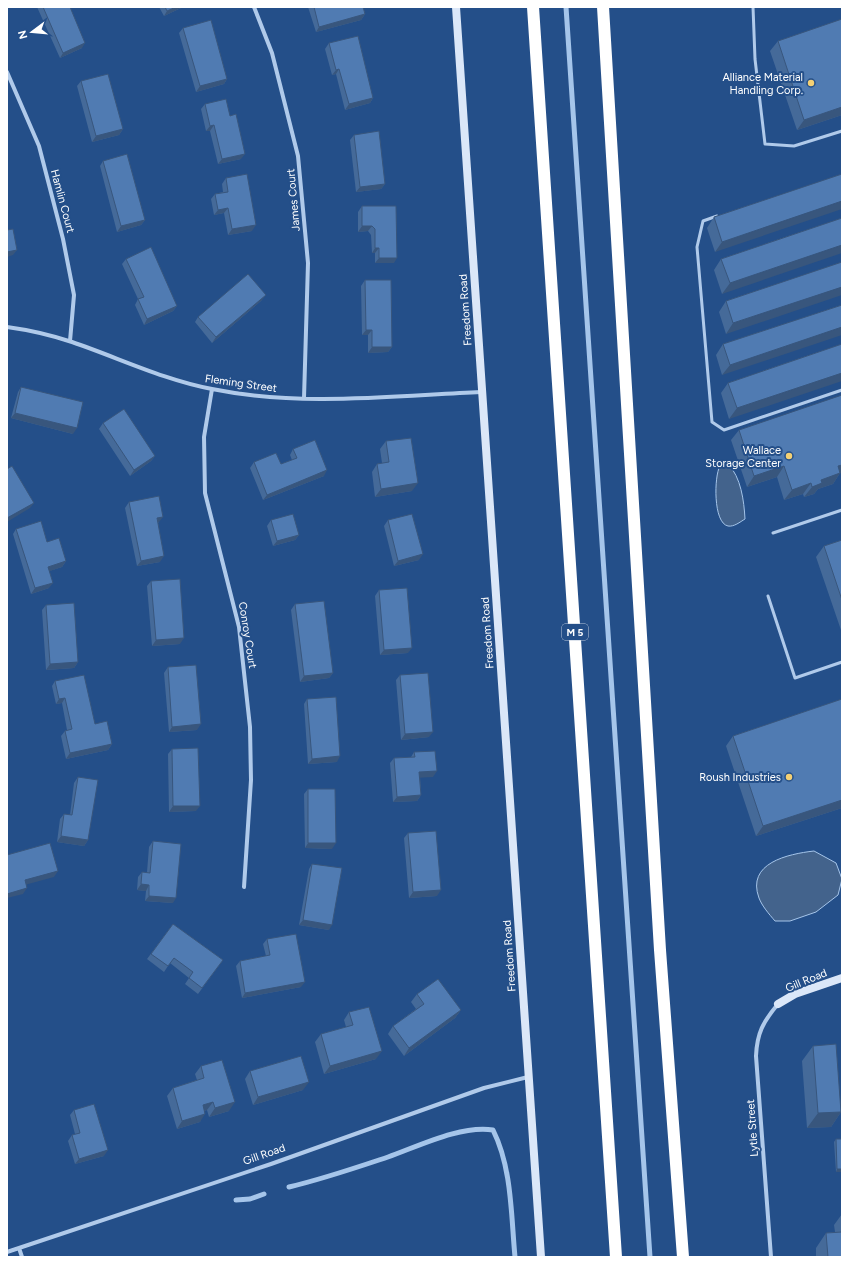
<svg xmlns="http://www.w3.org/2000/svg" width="849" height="1264" viewBox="0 0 849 1264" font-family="Figtree,sans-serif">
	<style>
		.water { fill: #43638c; stroke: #a5c5ea }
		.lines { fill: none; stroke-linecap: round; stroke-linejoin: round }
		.stream { stroke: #a5c5ea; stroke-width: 5 }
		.lane { stroke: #b0caea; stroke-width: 3 }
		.street { stroke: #b0caea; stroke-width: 4 }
		.secondary { stroke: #dbe7f8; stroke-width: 8 }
		.highway { stroke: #fff; stroke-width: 12 }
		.wall { fill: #456a99 }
		.shaded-wall { fill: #38567d }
		.building { fill: #507bb2; stroke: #38567d }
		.poi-dot { fill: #f4d074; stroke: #244f89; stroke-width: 1.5 }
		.labels { text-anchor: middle; stroke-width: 4; stroke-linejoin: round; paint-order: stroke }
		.shield { fill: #244f89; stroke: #bdcadc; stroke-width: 1 }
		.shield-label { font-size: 10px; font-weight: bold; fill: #fff }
		.poi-label { font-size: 11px; fill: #fff; stroke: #244f89; text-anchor: end }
		.street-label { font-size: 11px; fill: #fff; stroke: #244f89 }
	</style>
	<rect width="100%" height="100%" fill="#244f89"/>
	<!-- water -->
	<path class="water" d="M728,464C741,477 744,501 745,519C740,522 734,527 728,526C713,523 714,476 720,466Z
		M814,851L836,863L842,879L838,895L816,912L790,921H775C769,914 762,906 759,898C746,863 788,854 814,851Z"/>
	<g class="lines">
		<!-- stream -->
		<path class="stream" d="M566,7L650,1257
			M289,1187C323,1179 355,1168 388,1157C419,1146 461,1125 493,1130C512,1168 511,1215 515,1257
			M236,1200L250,1199L264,1194"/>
		<!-- lane -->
		<path class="lane" d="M753,7L755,59L765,144L794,146L842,131
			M717,216L703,221L697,247L712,422L724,430L842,390
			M773,533L842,510
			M768,596L795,678L842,662"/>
		<!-- street -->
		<path class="street" d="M254,7L272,53L298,156L308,263L304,398
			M7,72L39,146L63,239L74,295L70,341
			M7,327C29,330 51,335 72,342C119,358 164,380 212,389C300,407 392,396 481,392
			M212,389L204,437L205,493L239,627L250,727L251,780L244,887
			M19,1248L22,1257
			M7,1252L271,1164L484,1088L528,1077
			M771,1257L756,1056C757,1033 763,1022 778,1004"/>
		<!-- secondary -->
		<path class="secondary" d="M456,7L541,1257
			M778,1004L795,994L842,978"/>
		<!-- highway -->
		<path class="highway" d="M533,7L616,1257
			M603,7L660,950L683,1257"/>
	</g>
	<!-- wall -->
	<path class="wall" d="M37,7H70L82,48L60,58Z
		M159,7H183L164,16Z
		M308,7H363L365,14L361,20L316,32Z
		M183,28L227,79L224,84L196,92L179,33Z
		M778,41L842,115L797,130L770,51Z
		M329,43L373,98L370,103L345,110L336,74L332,75L325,49Z
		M81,81L123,129L119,135L92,142L77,86Z
		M205,104L230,116L241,159L218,164L210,131H206L201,109Z
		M354,135L385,184L381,189L356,192L350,140Z
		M103,161L145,220L141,225L117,232L100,166Z
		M842,174L715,252L707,228L714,217Z
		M226,178L252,231L228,235L224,213L214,215L211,199L215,194L223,192L222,184Z
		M362,206H396L394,263H375V253H372L371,235L368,231L358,232V212Z
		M842,218L722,294L714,270L721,259Z
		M126,259L177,306L173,311L144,325L135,305L138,299L122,264Z
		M842,262L726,334L719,312L726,301Z
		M365,280L392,347L388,352L368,353V335H362L361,286Z
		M262,300L212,343L195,322L198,317Z
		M842,305L722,375L716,355L723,344Z
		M842,344L729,419L721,393L728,383Z
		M21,387L73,434L11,418L18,392Z
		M103,423L155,456L151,461L130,476L99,429Z
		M739,430L840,473L833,484L818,489L814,494L804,497L803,494L784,500L777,477L747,487L731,440Z
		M386,441L412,491L375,497L372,472L377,464L382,463L380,449Z
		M293,449L324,476L263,500L250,468L254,462L281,464L292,460L290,455Z
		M129,502L159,522L158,523L160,562L137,566L125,508Z
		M271,520L299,535L295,540L273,546L267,526Z
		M388,520L419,560L394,566L384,526Z
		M16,529L47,542L66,561L62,567L49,571V588L31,594L13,534Z
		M842,540V633L816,557L824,546Z
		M151,581L180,644L152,646L147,586Z
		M379,590L408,653L380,655L375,596Z
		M295,604L333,673L329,678L300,682L291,610Z
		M46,605L78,662L74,668L46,670L42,610Z
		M168,667L197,730L169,732L164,673Z
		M400,675L429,737L401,740L396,680Z
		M55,681L112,744L108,750L66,759L61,736L65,731L67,730L62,703L56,704L52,686Z
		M307,699L337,762L308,764L304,704Z
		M842,699V808L756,836L726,746L733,736Z
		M172,749L196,811L169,812L168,754Z
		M414,752L433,777H420L421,795L417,801L393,802L390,763L394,758L411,757Z
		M78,777L88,840L84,846L57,842L60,819L64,814L70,815L74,783Z
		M308,789L332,849L305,848L304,794Z
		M408,833L437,896L409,898L404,838Z
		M153,841L173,903L145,901L146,891L137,890L138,877L142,872H147L149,847Z
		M312,864L329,930L299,925L309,869Z
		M173,924L223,960L198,994L185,984L189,978L170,963L164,972L147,959Z
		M267,939L301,987L242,998L236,966L240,961L266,956L263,944Z
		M417,994L461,1010L455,1018L404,1056L388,1034L393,1026L416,1009L411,1002Z
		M349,1012L376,1059L324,1074L315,1042L321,1034L346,1027L344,1020Z
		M813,1046L841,1112L831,1127L807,1128L802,1061Z
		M201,1066L229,1111L209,1117L207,1110L204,1111L200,1122L177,1129L167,1096L173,1088L197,1080L195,1074Z
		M250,1071L303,1090L253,1105L245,1079Z
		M74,1110L104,1156L75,1164L68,1141L72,1135L75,1134L70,1115Z
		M836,1139L842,1172H836L834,1142Z
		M842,1214V1257H816V1248L826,1233L835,1232L834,1225Z"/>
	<!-- shaded-wall -->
	<path class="shaded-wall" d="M176,7H183L164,16L167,11Z
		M365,14L361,20L316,32L319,27Z
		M85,43L82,48L60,58L63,53Z
		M339,69L336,74L332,75L336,70Z
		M227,79L224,84L196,92L200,86Z
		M373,98L370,103L345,110L349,104Z
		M842,107V115L797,130L804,120Z
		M214,125L210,131H206L210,126Z
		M123,129L119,135L92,142L96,136Z
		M245,154L241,159L218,164L222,159Z
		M385,184L381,189L356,192L360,187Z
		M842,201V209L715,252L722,242Z
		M228,208L224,213L214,215L218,210Z
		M145,220L141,225L117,232L121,226Z
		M256,225L252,231L228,235L232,229Z
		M362,226H372L368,231L358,232Z
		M842,245V253L722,294L730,283Z
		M375,248H379L375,253H372Z
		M17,250L13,255L7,257V252Z
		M379,258H397L394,263H375Z
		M842,287V295L726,334L733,323Z
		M266,295L262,300L212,343L216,337Z
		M177,306L173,311L144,325L147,319Z
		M842,327V335L722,375L730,365Z
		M366,330H372L368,335H362Z
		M372,347H392L388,352L368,353Z
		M842,373V381L729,419L737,408Z
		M15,413L77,428L73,434L11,418Z
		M155,456L151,461L130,476L134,470Z
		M842,465V473L831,476L838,466Z
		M784,466L777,477L747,487L754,476Z
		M327,470L324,476L263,500L267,495Z
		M840,473L833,484L818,489L814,494L804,497L812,487L821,480Z
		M418,483L412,491L375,497L381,489Z
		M811,483L803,494L784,500L792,490Z
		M34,503L30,508L7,522V518Z
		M163,517L159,522L153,524L157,518Z
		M299,535L295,540L273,546L277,541Z
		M423,554L419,560L394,566L398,561Z
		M164,556L160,562L137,566L141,561Z
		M66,561L62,567L44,573L48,567Z
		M53,583L49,588L31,594L35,588Z
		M184,638L180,644L152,646L156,640Z
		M412,648L408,653L380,655L384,650Z
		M78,662L74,668L46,670L50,664Z
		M333,673L329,678L300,682L304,676Z
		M65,698L62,703L56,704L59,699Z
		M201,724L197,730L169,732L172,727Z
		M433,732L429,737L401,740L405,734Z
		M112,744L108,750L66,759L70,753Z
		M340,756L337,762L308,764L312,759Z
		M437,771L433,777L415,778L419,772Z
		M421,795L417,801L393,802L397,797Z
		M842,800V808L756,836L763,826Z
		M173,806H200L196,811L169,812Z
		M61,836L88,840L84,846L57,842Z
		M308,843H336L332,849L305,848Z
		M58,871L54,877L21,886L25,880Z
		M141,884L149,885L146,891L137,890Z
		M27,888L23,894L7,898V894Z
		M441,890L437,896L409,898L413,892Z
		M149,896L176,898L173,903L145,901Z
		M303,920L332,925L329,930L299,925Z
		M305,982L301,987L242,998L245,993Z
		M461,1010L455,1018L404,1056L409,1048Z
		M382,1051L376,1059L324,1074L330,1066Z
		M309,1082L303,1090L253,1105L258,1097Z
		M213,1102L207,1110L197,1113L203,1105Z
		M235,1102L229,1111L209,1117L215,1108Z
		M841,1112L831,1127L807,1128L818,1113Z
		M205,1114L200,1122L177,1129L182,1121Z
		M108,1150L104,1156L75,1164L79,1159Z
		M837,1169H842V1172H836Z"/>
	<!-- building -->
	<path class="building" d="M43,7H70L85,43L63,53Z
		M165,7H176L167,11Z
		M314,7H363L365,14L319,27Z
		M842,19V107L804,120L778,41Z
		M211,20L227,79L200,86L183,28Z
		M358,36L373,98L349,104L339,69L336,70L329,43Z
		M108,74L123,129L96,136L81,81Z
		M226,99L230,116L236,114L245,154L222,159L214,125L210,126L205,104Z
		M379,131L385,184L360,187L354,135Z
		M127,154L145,220L121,226L103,161Z
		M247,174L256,225L232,229L228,208L218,210L215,194L228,192L226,178Z
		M842,174V201L722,242L714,217Z
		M362,206H396L397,258H379V248H375V229L372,226H362Z
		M842,218V245L730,283L721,259Z
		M13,229L17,250L7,252V230Z
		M151,247L177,306L147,319L138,299L144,297L126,259Z
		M842,262V287L733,323L726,301Z
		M248,274L266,295L216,337L198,317Z
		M365,280H391L392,347H372V330H366Z
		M842,305V327L730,365L723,344Z
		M842,344V373L737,408L728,383Z
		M21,387L83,402L77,428L15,413Z
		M842,395V465L838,466L840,473L821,480L822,483L812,487L811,483L792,490L784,466L754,476L739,430Z
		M124,409L155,456L134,470L103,423Z
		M411,438L418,483L381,489L377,464L389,462L386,441Z
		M315,440L327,470L267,495L254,462L276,453L281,464L297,458L293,449Z
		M12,466L34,503L7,518V469Z
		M159,496L163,517L157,518L164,556L141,561L129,502Z
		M293,514L299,535L277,541L271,520Z
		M412,514L423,554L398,561L388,520Z
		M41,521L47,542L59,538L66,561L48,567L53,583L35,588L16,529Z
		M842,540V600L824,546Z
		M180,579L184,638L156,640L151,581Z
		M407,588L412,648L384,650L379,590Z
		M324,601L333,673L304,676L295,604Z
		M74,603L78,662L50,664L46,605Z
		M196,665L201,724L172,727L168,667Z
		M428,673L433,732L405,734L400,675Z
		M84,675L95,724L107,721L112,744L70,753L65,731L72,729L65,698L59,699L55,681Z
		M336,697L340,756L312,759L307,699Z
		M842,699V800L763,826L733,736Z
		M198,748L200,806H173L172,749Z
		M435,751L437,771L419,772L421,795L397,797L394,758L415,757L414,752Z
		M78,777L98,780L88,840L61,836L64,814L72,815Z
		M308,789H335L336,843H308Z
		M436,831L441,890L413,892L408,833Z
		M153,841L181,844L176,898L149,896V885L141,884L142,872L150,873Z
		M50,843L58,871L25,880L27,888L7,894V855Z
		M312,864L342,868L332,925L303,920Z
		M173,924L223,960L202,988L189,978L193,972L174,958L168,966L151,954Z
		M296,934L305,982L245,993L240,961L270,955L267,939Z
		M438,979L461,1010L409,1048L393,1026L424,1004L417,994Z
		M369,1007L382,1051L330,1066L321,1034L353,1025L349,1012Z
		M836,1044L841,1112L818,1113L813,1046Z
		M301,1056L309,1082L258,1097L250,1071Z
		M222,1060L235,1102L215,1108L213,1102L203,1105L205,1114L182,1121L173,1088L204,1078L201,1066Z
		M94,1104L108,1150L79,1159L72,1135L80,1133L74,1110Z
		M836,1139H842V1169H837Z
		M842,1232V1257H828L826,1233Z"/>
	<!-- markers -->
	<g class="poi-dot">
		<circle cx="811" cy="83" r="4"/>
		<circle cx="789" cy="456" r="4"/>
		<circle cx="789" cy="777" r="4"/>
	</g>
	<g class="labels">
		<!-- shield labels -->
		<rect class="shield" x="562" y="624" width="26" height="16" rx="3"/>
		<g class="shield-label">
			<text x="575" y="636">M 5</text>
		</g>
		<!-- poi labels -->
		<g class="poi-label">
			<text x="803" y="81">Alliance Material<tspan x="803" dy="13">Handling Corp.</tspan></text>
			<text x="781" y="454">Wallace<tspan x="781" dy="13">Storage Center</tspan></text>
			<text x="781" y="781">Roush Industries</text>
		</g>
		<!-- street labels -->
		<g class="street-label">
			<text transform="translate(293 200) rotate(-95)" y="4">James Court</text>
			<text transform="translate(63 201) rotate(75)" y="4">Hamlin Court</text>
			<text transform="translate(465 310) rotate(-94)" y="4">Freedom Road</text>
			<text transform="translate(241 383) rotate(8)" y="4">Fleming Street</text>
			<text transform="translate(487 633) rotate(-94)" y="4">Freedom Road</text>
			<text transform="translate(248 635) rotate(81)" y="4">Conroy Court</text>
			<text transform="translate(509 956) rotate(-94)" y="4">Freedom Road</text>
			<text transform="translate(806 980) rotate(-22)" y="4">Gill Road</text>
			<text transform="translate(752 1128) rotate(-94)" y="4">Lytle Street</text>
			<text transform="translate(264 1154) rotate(-19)" y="4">Gill Road</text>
		</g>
	</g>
	<!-- border -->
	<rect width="849" height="1264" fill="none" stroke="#ffffff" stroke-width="16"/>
	<!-- north arrow -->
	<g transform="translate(32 32) rotate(254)" stroke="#244f89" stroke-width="3" paint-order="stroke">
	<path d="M0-3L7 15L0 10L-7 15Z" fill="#ffffff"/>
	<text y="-6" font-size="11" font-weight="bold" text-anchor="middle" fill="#ffffff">N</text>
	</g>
</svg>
